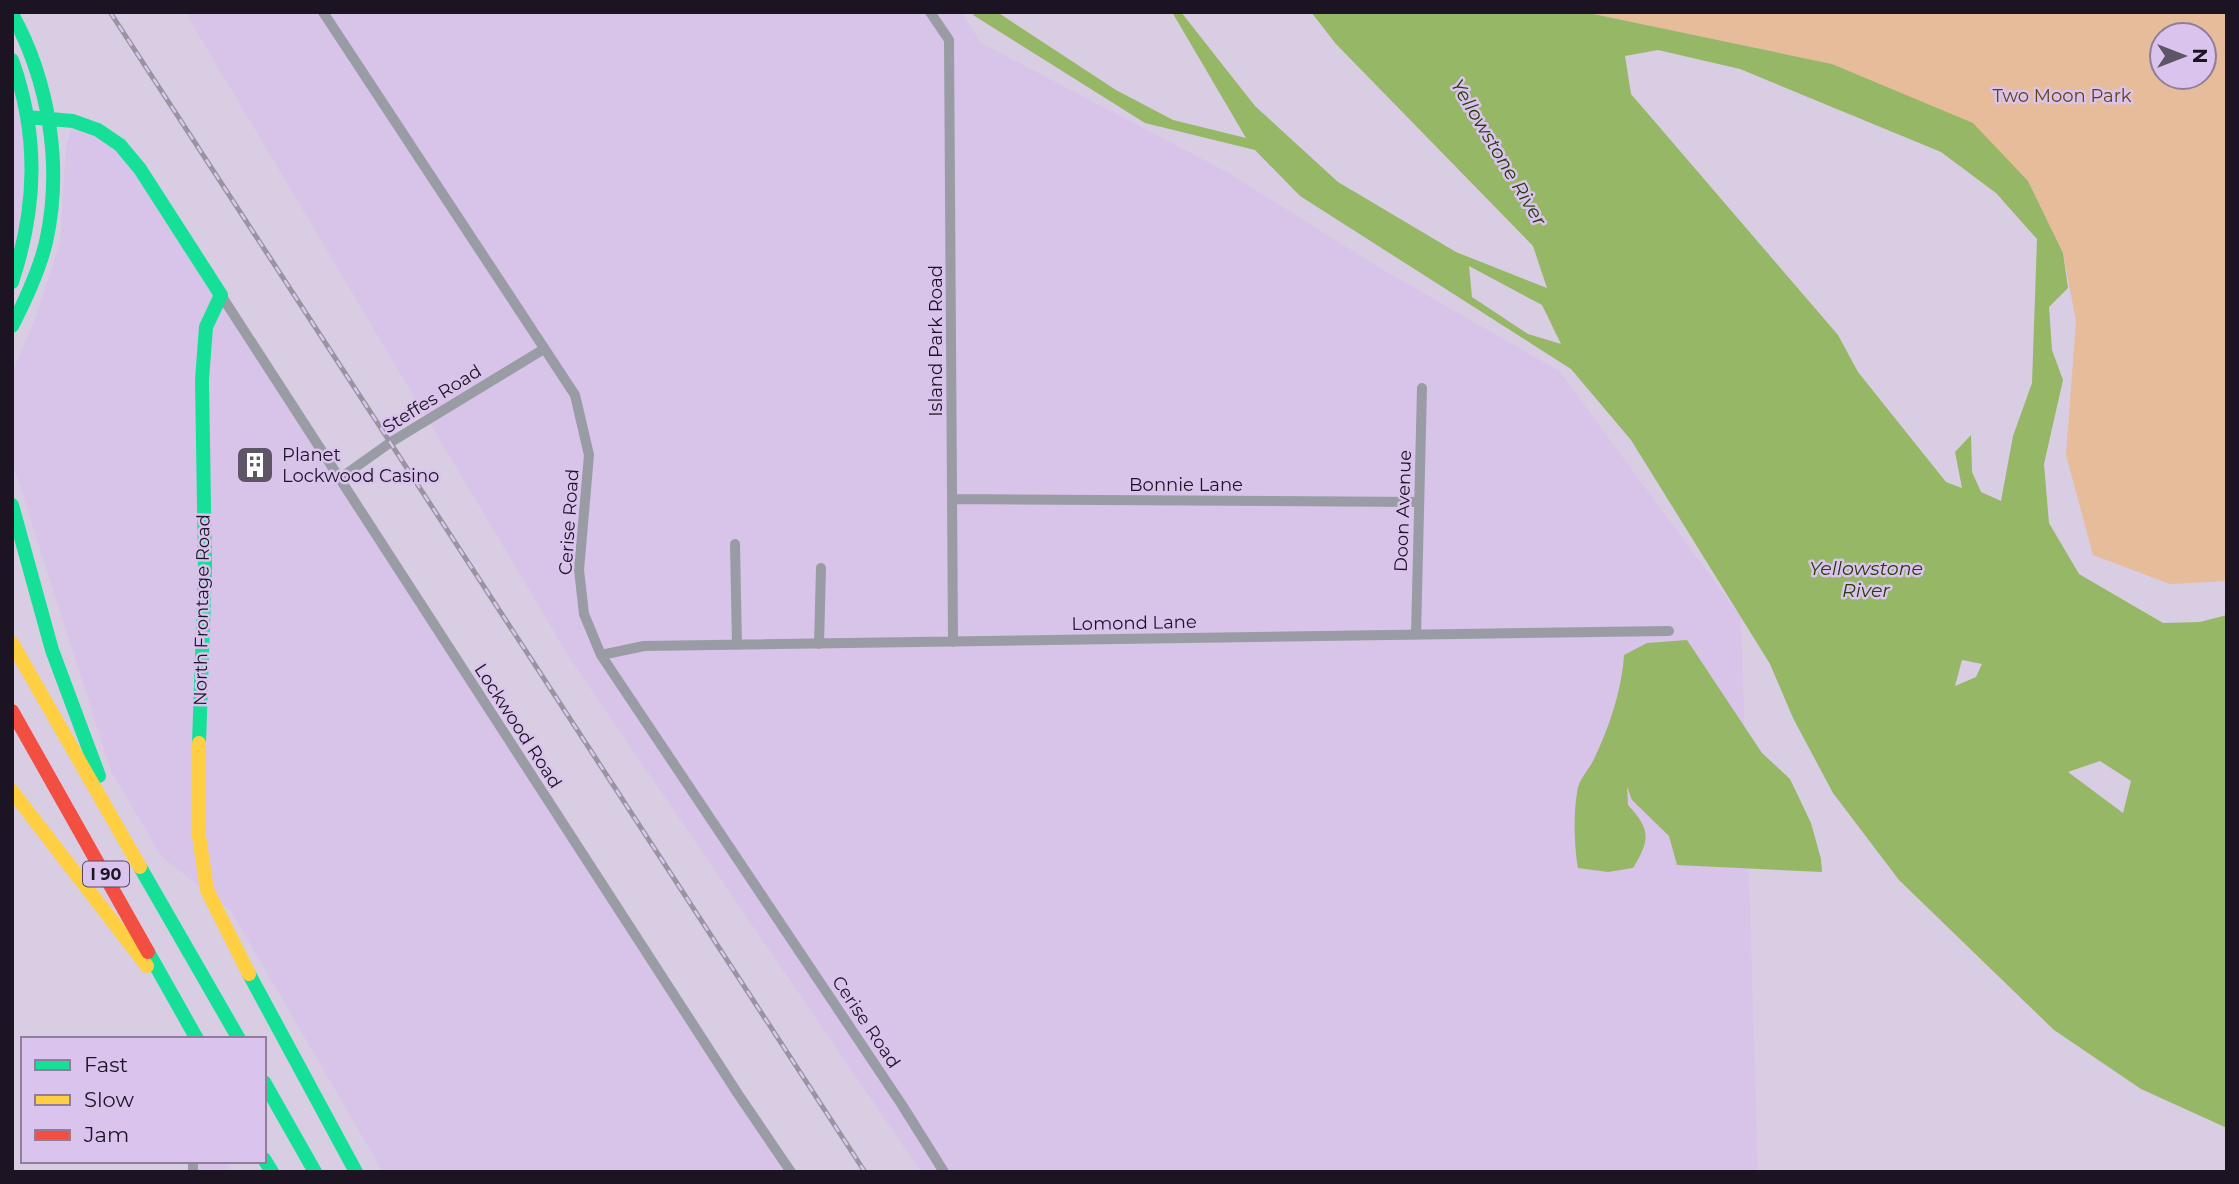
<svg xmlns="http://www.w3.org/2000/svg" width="2239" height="1184" viewBox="0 0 2239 1184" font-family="Montserrat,sans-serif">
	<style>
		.built { fill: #d7c4e8 }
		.green { fill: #e7bc9a; fill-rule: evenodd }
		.water { fill: #96b765; fill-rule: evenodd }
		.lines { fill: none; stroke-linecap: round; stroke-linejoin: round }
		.street { stroke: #999ca4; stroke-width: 10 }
		.fast { stroke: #16e098; stroke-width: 14 }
		.slow { stroke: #ffcf43; stroke-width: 14 }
		.jam { stroke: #f24e42; stroke-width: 14 }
		.rail-casing { stroke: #9894a0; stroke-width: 5 }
		.rail { stroke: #dac4ed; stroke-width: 2.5; stroke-dasharray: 8; stroke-linecap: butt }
		.labels { text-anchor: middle; stroke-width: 5; stroke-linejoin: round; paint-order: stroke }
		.shield { fill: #dac4ed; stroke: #55495f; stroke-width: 2 }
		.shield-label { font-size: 16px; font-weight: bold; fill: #1c1422 }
		.park-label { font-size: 18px; fill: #644112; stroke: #dac4ed }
		.street-label { font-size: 18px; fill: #1c1422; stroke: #dac4ed }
		.poi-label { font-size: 18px; fill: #1c1422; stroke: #dac4ed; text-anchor: start }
		.water-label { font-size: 19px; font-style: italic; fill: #283d0b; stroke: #dac4ed }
	</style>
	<rect width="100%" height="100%" fill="#d9cde4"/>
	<!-- built -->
	<path class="built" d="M185,12H961L981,43L1227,172L1380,268L1559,371L1741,617L1758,1172H921L571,660Z
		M12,63L33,156L12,282Z
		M73,121L120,145L791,1172H383L231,911L162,857L111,771L12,461V373L33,324L60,243L66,147Z
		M193,1161H226L232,1172H193Z"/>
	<!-- green -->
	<path class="green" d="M1584,12H2227V581L2170,584L2093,555L2066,455L2076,321L2063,253L2028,181L1832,64ZM2162,35H2204V77H2162Z"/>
	<!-- water -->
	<path class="water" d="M976,12H997L1116,90L1173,120L1246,138L1172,12H1181L1255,106L1338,182L1456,252L1547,288L1533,246L1336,44L1311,12H1584L1832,64L1973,123L2028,181L2063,253L2068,288L2049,307L2052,350L2063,380L2044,464L2049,523L2079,574L2163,623L2200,622L2227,615V1128L2141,1089L2054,1030L1899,880L1833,793L1793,718L1770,664L1631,440L1571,369L1300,196L1255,150L1145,123L973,15ZM1658,50L1740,69L1941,152L1996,193L2037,239L2032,383L2013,436L2001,501L1981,492L1972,472L1971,435L1955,452L1962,488L1946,482L1858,372L1838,335L1631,94L1625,56ZM1469,266L1542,305L1561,344L1528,334L1472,297ZM1962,660L1982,664L1976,677L1955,686ZM2100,761L2131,781L2123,813L2068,772Z
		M1687,640L1762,753L1790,779L1811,823L1821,859L1822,872L1677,865L1669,836L1632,800L1627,787L1628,805C1650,829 1651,839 1633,868L1608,872L1578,868C1574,845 1573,811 1578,787C1581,777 1590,768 1594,759C1609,728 1622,689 1624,655L1647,643Z"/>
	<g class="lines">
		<!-- street -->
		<path class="street" d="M323,12L575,395L589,455L579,570L584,614L601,655L902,1105L944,1172
			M930,12L949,40L953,642
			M221,295L738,1094L791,1172
			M339,479L391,442L544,349
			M953,499L1419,502
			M735,544L737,645
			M1416,635L1422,388
			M819,644L821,568
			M601,655L644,646L1669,631
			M193,1161V1172"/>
		<!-- fast -->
		<path class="fast" d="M12,14C49,81 63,166 46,242C39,271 26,299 12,326
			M12,60C39,135 37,207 12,282
			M27,117L73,121L98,130L120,145L140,169L221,295L206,327L202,380L205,568L199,743
			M12,505L52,650L99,776
			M140,867L239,1039
			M148,952L197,1039
			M249,974L356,1172
			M264,1082L315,1172
			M264,1159L272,1172"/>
		<!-- slow -->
		<path class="slow" d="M12,643L140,867
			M199,743V836L207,890L249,974
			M12,791L147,966"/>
		<!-- jam -->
		<path class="jam" d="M12,711L148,952"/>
		<defs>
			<path id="rail" d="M110,12L865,1172"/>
		</defs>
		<!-- rail casing -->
		<use href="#rail" class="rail-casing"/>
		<!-- rail -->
		<use href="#rail" class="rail"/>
	</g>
	<!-- icons -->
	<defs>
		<symbol id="building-square" viewBox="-11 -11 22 22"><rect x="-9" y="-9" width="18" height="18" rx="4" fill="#5e5566" stroke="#dac4ed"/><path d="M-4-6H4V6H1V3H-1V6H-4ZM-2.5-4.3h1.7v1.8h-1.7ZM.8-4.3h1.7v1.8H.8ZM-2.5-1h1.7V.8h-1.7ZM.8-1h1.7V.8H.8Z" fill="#fff"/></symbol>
	</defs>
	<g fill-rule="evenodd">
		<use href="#building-square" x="233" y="443" width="44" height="44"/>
	</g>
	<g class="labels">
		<!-- shield labels -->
		<rect class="shield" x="83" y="861.5" width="46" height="25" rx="5"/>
		<g class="shield-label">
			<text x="106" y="880">I 90</text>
		</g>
		<!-- park labels -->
		<g class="park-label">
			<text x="2062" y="102">Two Moon Park</text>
		</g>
		<!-- street labels -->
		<g class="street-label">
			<text transform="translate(936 341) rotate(-90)" y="6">Island Park Road</text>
			<text transform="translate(432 399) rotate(-32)" y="6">Steffes Road</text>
			<text x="1186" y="491">Bonnie Lane</text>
			<text transform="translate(1403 511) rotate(-88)" y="6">Doon Avenue</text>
			<text transform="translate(569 522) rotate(-86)" y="6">Cerise Road</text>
			<text transform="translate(202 610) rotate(-89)" y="6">North Frontage Road</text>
			<text transform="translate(1134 623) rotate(-1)" y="6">Lomond Lane</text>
			<text transform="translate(518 726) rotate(57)" y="6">Lockwood Road</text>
			<text transform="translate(866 1022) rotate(56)" y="6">Cerise Road</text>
		</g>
		<!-- poi labels -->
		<g class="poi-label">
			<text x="282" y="461">Planet<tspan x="282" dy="21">Lockwood Casino</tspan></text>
		</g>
		<!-- water labels -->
		<g class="water-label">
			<text transform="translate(1499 152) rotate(59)" y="7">Yellowstone River</text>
			<text x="1866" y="575">Yellowstone<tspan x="1866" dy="22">River</tspan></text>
		</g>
	</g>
	<!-- border -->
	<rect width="2239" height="1184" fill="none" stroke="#1c1422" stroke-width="28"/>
	<!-- legend -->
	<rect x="21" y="1037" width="245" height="126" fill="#dac4ed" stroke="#8e7e9c" stroke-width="2"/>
	<rect x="35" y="1060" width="35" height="10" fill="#16e098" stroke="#8e7e9c" stroke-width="2"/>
	<text x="84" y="1072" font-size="21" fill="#1c1422">Fast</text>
	<rect x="35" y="1095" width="35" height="10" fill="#ffcf43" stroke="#8e7e9c" stroke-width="2"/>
	<text x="84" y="1107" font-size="21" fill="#1c1422">Slow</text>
	<rect x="35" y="1130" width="35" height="10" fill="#f24e42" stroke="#8e7e9c" stroke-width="2"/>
	<text x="84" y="1142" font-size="21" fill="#1c1422">Jam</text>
	<!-- north arrow -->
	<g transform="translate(2183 56) rotate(90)"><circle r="33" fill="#dac4ed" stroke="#8e7e9c" stroke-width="2"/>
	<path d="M0-5L12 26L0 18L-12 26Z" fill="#5e5566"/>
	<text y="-10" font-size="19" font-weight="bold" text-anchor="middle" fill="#1c1422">N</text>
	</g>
</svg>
